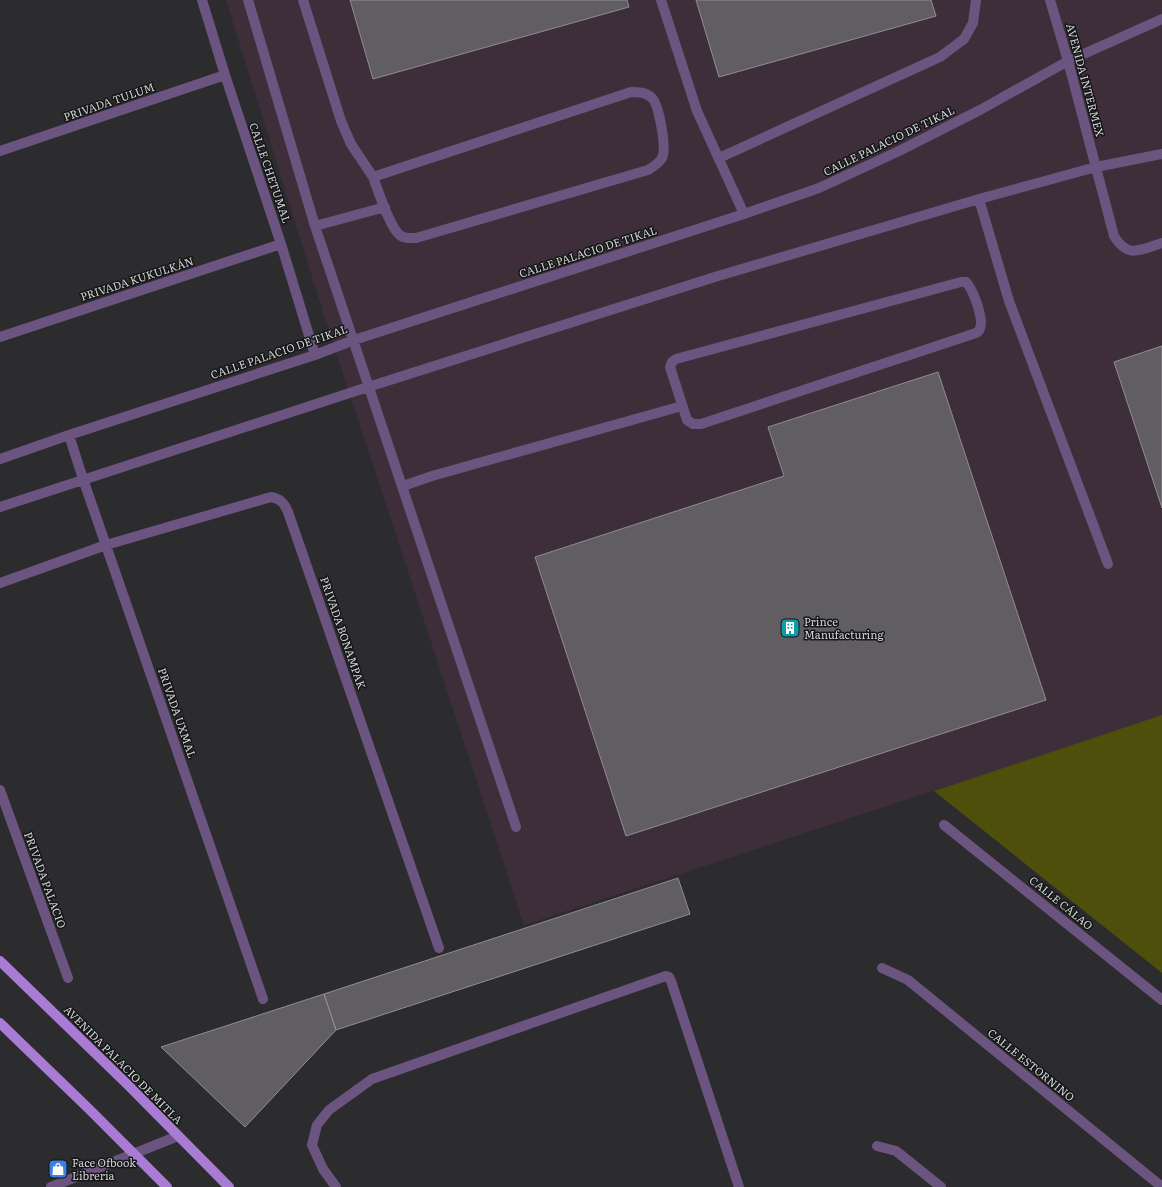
<svg xmlns="http://www.w3.org/2000/svg" width="1162" height="1187" viewBox="0 0 1162 1187" font-family="Literata,serif">
	<style>
		.industrial { fill: #3e2e39 }
		.green { fill: #4d4f0a }
		.building { fill: #615e61; stroke: #908d91 }
		.lines { fill: none; stroke-linecap: round; stroke-linejoin: round }
		.minor { stroke: #6b5580; stroke-width: 10 }
		.major { stroke: #a97bd4; stroke-width: 10 }
		.labels { text-anchor: middle; stroke-width: 3; stroke-linejoin: round; paint-order: stroke }
		.street-label { font-size: 11px; fill: #d2d3d5; stroke: #141516 }
		.poi-label { font-size: 11px; fill: #d2d3d5; stroke: #141516; text-anchor: start }
	</style>
	<rect width="100%" height="100%" fill="#2c2c2f"/>
	<!-- industrial -->
	<path class="industrial" d="M226,0H1162V716L524,925L328,328Z"/>
	<!-- green -->
	<path class="green" d="M1162,715V973L934,791Z"/>
	<!-- building -->
	<path class="building" d="M350,0H627L629,7L373,79Z
		M696,0H931L936,16L719,77Z
		M1162,346V508L1114,362Z
		M938,372L1046,700L626,836L535,557L784,476L768,427Z
		M678,878L690,914L336,1030L324,994Z
		M324,994L336,1030L245,1127L161,1047Z"/>
	<g class="lines">
		<!-- minor -->
		<path class="minor" d="M202,0L225,75L281,244L315,355
			M248,0L315,226L516,827
			M303,0L341,121L351,144L373,177
			M661,0L697,111L744,214
			M1050,0L1068,61L1114,236C1128,259 1140,250 1162,243
			M631,92C638,92 646,92 652,98C659,105 667,149 662,158C659,163 653,167 648,170L416,238C411,238 406,239 401,236C390,229 378,190 373,177Z
			M0,151L225,75
			M719,158L940,57L964,39L973,23L976,0
			M979,199L1009,301L1108,564
			M315,226L385,207
			M961,282H966C973,289 984,319 980,328C980,330 978,332 976,333L701,424H693L687,420L670,367L672,362L676,359Z
			M0,337L281,244
			M69,435L83,479L263,999
			M0,459L69,435L315,355L354,340L744,214L819,188L897,152L980,110L1068,61L1162,19
			M403,486L432,476L682,406
			M0,507L368,387L718,276L979,199L1096,167L1162,154
			M0,583L106,545L271,497C281,499 284,503 288,512L439,948
			M0,790L68,978
			M944,825L1162,1000
			M882,968L908,980L1162,1187
			M877,1146L896,1151L941,1187
			M51,1187L178,1136
			M336,1187L323,1169L312,1145L317,1125L329,1110L372,1079L666,976L669,977L671,981L739,1187"/>
		<!-- major -->
		<path class="major" d="M0,961L127,1084L229,1187
			M0,1023L89,1109L167,1187"/>
	</g>
	<!-- icons -->
	<defs>
		<symbol id="building-square" viewBox="-11 -11 22 22"><rect x="-9" y="-9" width="18" height="18" rx="4" fill="#0f9aa8" stroke="#141516"/><path d="M-4-6H4V6H1V3H-1V6H-4ZM-2.5-4.3h1.7v1.8h-1.7ZM.8-4.3h1.7v1.8H.8ZM-2.5-1h1.7V.8h-1.7ZM.8-1h1.7V.8H.8Z" fill="#fff"/></symbol>
		<symbol id="shop-square" viewBox="-11 -11 22 22"><rect x="-9" y="-9" width="18" height="18" rx="4" fill="#3f7fe0" stroke="#141516"/><path d="M-5-2.5h2.3a2.7 3.5 0 0 1 5.4 0H5L5.5 6h-11ZM-1.5-2.5h3a1.5 2.3 0 0 0-3 0Z" fill="#fff"/></symbol>
	</defs>
	<g fill-rule="evenodd">
		<use href="#building-square" x="779" y="617" width="22" height="22"/>
		<use href="#shop-square" x="47" y="1158" width="22" height="22"/>
	</g>
	<g class="labels">
		<!-- street labels -->
		<g class="street-label">
			<text transform="translate(1085 80) rotate(75)" y="4">AVENIDA INTERMEX</text>
			<text transform="translate(109 102) rotate(-19)" y="4">PRIVADA TULUM</text>
			<text transform="translate(889 141) rotate(-26)" y="4">CALLE PALACIO DE TIKAL</text>
			<text transform="translate(270 173) rotate(71)" y="4">CALLE CHETUMAL</text>
			<text transform="translate(588 252) rotate(-18)" y="4">CALLE PALACIO DE TIKAL</text>
			<text transform="translate(137 279) rotate(-18)" y="4">PRIVADA KUKULKÁN</text>
			<text transform="translate(279 352) rotate(-19)" y="4">CALLE PALACIO DE TIKAL</text>
			<text transform="translate(343 633) rotate(71)" y="4">PRIVADA BONAMPAK</text>
			<text transform="translate(177 713) rotate(71)" y="4">PRIVADA UXMAL</text>
			<text transform="translate(45 880) rotate(70)" y="4">PRIVADA PALACIO</text>
			<text transform="translate(1061 903) rotate(39)" y="4">CALLE CÁLAO</text>
			<text transform="translate(123 1065) rotate(45)" y="4">AVENIDA PALACIO DE MITLA</text>
			<text transform="translate(1031 1065) rotate(39)" y="4">CALLE ESTORNINO</text>
		</g>
		<!-- poi labels -->
		<g class="poi-label">
			<text x="804" y="626">Prince<tspan x="804" dy="13">Manufacturing</tspan></text>
			<text x="72" y="1167">Face Ofbook<tspan x="72" dy="13">Libreria</tspan></text>
		</g>
	</g>
</svg>
